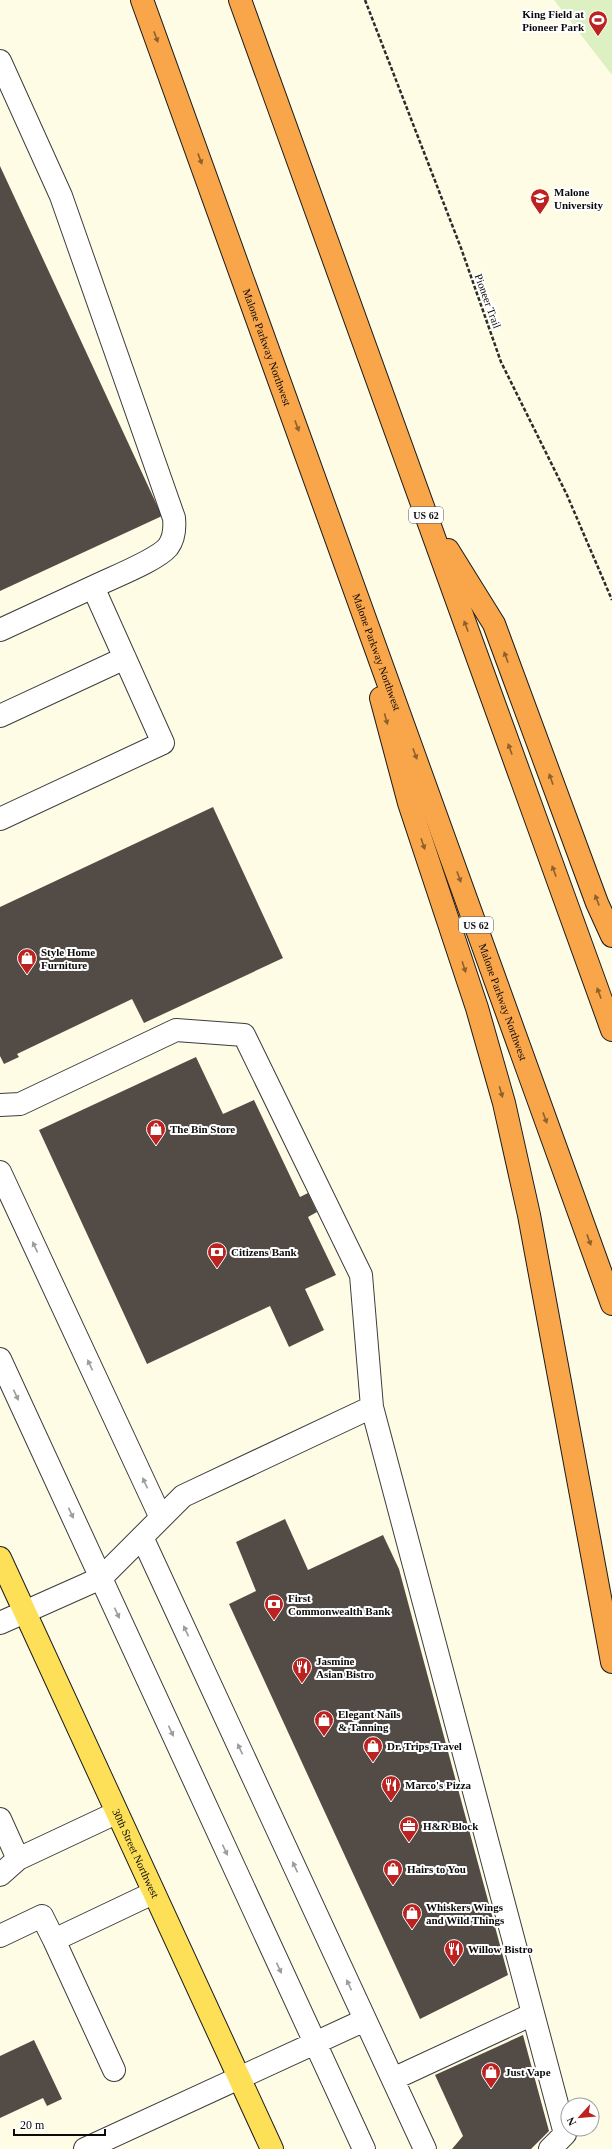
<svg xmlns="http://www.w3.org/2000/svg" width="612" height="2149" viewBox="0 0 612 2149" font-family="'Times New Roman',serif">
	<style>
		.pitch { fill: #ddf0c2 }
		.building { fill: #534c46 }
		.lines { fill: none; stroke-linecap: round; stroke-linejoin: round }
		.minor-casing { stroke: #3d3d3d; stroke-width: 24 }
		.major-casing { stroke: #1b1b1b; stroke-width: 24 }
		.highway-casing { stroke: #1b1b1b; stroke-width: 24 }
		.path { stroke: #2c2c2c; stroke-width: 2.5; stroke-dasharray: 4 2; stroke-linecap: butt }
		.minor { stroke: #fff; stroke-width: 22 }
		.major { stroke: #fde058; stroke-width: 22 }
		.highway { stroke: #f9a64a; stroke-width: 22 }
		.oneway { fill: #8d602d }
		.oneway2 { fill: #9d9d9d }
		.labels { text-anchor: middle; stroke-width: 4; stroke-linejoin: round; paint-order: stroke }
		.shield { fill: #fff; stroke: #545454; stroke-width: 1 }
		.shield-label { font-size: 10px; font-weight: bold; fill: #0a0a0a }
		.poi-label { font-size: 11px; font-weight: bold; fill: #0a0a0a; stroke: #fff; text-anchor: start }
		.street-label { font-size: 11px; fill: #0a0a0a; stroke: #fff }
	</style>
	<rect width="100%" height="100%" fill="#fffce6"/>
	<!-- pitch -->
	<path class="pitch" d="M554,0H612V75Z"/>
	<!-- building -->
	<path class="building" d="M0,166L162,516L0,591Z
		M213,807L283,958L144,1023L132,999L17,1054L19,1057L4,1064L0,1056V907Z
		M196,1057L223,1114L254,1100L300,1197L308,1193L317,1212L308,1217L336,1275L305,1289L324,1330L289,1347L270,1306L147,1364L39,1130Z
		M285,1519L308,1570L383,1535L399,1569L508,1975L420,2019L229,1604L256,1591L236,1542Z
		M523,2035L549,2131L531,2149H452L463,2136L435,2075Z
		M34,2040L62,2099L47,2106L43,2098L0,2118V2056Z"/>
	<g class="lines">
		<defs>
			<path id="minor" d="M0,61L61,196L174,518C175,528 174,539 168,547C156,561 111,578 93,587
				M0,630L93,587L163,743L0,819
				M0,716L125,658
				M0,1105L20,1104L176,1030L244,1035L361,1275L372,1407L565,2134L550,2149
				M0,1172L161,1518
				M0,1359L364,2149
				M142,1537L425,2149
				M0,1623L101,1578L183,1496L372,1407
				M0,1819L18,1859L116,1813
				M0,1875L18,1859
				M0,1936L42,1916L54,1940L153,1893
				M54,1940L114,2070
				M393,2079L533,2014
				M85,2149L365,2020"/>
			<g id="major">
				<path id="s1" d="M0,1558L272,2149"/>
			</g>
			<g id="highway">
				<path id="s2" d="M142,0L612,1304"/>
				<path d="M240,0L612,1030"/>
				<path d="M448,550L494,624L597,903L612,936"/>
				<path d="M381,698L409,803L477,1008L504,1103L529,1215L612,1662"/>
			</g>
		</defs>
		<!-- minor casing -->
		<use href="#minor" class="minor-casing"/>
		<!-- major casing -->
		<use href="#major" class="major-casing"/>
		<!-- highway casing -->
		<use href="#highway" class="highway-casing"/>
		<!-- path -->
		<path class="path" d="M365,0L461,248L501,362L567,495L612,600"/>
		<!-- minor -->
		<use href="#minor" class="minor"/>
		<!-- major -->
		<use href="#major" class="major"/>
		<!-- highway -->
		<use href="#highway" class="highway"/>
	</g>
	<!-- one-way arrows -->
	<defs><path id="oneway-solid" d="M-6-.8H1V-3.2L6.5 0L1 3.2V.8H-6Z"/></defs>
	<g class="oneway">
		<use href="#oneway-solid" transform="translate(156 37) rotate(70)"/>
		<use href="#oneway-solid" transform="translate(200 159) rotate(70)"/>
		<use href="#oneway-solid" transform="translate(297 426) rotate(70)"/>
		<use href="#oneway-solid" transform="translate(466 626) rotate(-110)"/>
		<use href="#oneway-solid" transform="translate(506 657) rotate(-110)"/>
		<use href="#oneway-solid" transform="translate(386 719) rotate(75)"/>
		<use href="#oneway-solid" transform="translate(510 749) rotate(-110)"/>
		<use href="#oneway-solid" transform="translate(415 754) rotate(70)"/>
		<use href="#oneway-solid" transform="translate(551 779) rotate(-110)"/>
		<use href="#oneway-solid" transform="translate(423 844) rotate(71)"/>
		<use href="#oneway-solid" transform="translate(554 871) rotate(-110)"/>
		<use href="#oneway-solid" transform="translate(459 877) rotate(70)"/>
		<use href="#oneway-solid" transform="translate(597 900) rotate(-111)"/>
		<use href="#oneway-solid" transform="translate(464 967) rotate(72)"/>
		<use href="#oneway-solid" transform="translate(599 993) rotate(-110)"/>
		<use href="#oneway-solid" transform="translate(501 1092) rotate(74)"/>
		<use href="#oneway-solid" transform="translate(545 1118) rotate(70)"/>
		<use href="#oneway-solid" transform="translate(589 1240) rotate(70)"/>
	</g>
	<g class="oneway2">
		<use href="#oneway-solid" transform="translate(35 1247) rotate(-115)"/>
		<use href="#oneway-solid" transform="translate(90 1365) rotate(-115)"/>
		<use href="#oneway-solid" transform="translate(16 1395) rotate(65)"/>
		<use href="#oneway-solid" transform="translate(145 1483) rotate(-115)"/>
		<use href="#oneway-solid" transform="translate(71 1513) rotate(65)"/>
		<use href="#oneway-solid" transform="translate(117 1613) rotate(65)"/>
		<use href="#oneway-solid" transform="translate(186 1631) rotate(-115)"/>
		<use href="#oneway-solid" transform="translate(171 1731) rotate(65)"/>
		<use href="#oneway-solid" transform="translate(240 1749) rotate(-115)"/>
		<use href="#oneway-solid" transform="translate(225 1850) rotate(65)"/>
		<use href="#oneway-solid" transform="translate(295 1867) rotate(-115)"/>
		<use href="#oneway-solid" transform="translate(279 1968) rotate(65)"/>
		<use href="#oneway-solid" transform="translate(349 1985) rotate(-115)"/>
	</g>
	<!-- icons -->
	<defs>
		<symbol id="stadium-pin" viewBox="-11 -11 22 30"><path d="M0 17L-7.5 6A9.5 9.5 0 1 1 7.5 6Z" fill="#bc221f" stroke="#fff"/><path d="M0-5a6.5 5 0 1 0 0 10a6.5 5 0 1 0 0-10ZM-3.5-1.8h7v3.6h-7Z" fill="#fff"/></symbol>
		<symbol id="university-pin" viewBox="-11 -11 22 30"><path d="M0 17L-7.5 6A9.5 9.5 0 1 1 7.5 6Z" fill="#bc221f" stroke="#fff"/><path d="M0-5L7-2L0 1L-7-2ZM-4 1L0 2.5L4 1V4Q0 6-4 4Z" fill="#fff"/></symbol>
		<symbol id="shop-pin" viewBox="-11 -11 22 30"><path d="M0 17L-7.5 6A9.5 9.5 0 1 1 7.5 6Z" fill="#bc221f" stroke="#fff"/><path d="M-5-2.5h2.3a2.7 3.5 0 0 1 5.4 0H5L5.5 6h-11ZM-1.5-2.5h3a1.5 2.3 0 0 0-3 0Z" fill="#fff"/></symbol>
		<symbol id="bank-pin" viewBox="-11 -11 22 30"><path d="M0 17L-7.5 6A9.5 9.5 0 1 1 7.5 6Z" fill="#bc221f" stroke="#fff"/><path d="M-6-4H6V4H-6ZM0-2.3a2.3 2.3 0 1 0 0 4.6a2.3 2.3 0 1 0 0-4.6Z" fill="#fff"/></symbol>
		<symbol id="restaurant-pin" viewBox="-11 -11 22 30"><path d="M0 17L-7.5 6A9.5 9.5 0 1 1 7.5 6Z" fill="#bc221f" stroke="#fff"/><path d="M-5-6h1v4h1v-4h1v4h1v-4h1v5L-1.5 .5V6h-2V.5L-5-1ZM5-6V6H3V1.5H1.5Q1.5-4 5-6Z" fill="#fff"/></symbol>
		<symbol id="office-pin" viewBox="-11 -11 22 30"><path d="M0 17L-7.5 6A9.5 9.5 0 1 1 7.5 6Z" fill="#bc221f" stroke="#fff"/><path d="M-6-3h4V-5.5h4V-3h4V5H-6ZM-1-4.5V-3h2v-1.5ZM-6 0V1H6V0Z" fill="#fff"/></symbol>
	</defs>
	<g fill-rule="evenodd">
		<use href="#stadium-pin" x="587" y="9" width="22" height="30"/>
		<use href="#university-pin" x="529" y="187" width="22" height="30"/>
		<use href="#shop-pin" x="16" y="947" width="22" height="30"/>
		<use href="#shop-pin" x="145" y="1118" width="22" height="30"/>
		<use href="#bank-pin" x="206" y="1241" width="22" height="30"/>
		<use href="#bank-pin" x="263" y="1593" width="22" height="30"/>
		<use href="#restaurant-pin" x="291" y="1656" width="22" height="30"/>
		<use href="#shop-pin" x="313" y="1709" width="22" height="30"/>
		<use href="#shop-pin" x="362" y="1735" width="22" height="30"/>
		<use href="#restaurant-pin" x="380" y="1774" width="22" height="30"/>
		<use href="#office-pin" x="398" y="1815" width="22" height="30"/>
		<use href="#shop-pin" x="382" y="1858" width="22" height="30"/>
		<use href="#shop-pin" x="401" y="1902" width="22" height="30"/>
		<use href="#restaurant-pin" x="443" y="1938" width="22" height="30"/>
		<use href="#shop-pin" x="480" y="2061" width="22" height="30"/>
	</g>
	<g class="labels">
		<!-- shield labels -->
		<g class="shield">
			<rect x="409" y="507" width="34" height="16" rx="3"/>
			<rect x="459" y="917" width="34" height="16" rx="3"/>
		</g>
		<g class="shield-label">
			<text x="426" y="519">US 62</text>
			<text x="476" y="929">US 62</text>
		</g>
		<!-- poi labels -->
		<g class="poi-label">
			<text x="584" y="18" text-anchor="end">King Field at<tspan x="584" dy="13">Pioneer Park</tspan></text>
			<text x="554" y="196">Malone<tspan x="554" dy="13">University</tspan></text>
			<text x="41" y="956">Style Home<tspan x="41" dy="13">Furniture</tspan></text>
			<text x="170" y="1133">The Bin Store</text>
			<text x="231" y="1256">Citizens Bank</text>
			<text x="288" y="1602">First<tspan x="288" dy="13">Commonwealth Bank</tspan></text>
			<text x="316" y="1665">Jasmine<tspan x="316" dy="13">Asian Bistro</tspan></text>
			<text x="338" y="1718">Elegant Nails<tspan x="338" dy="13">&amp; Tanning</tspan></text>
			<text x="387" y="1750">Dr. Trips Travel</text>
			<text x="405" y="1789">Marco's Pizza</text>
			<text x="423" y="1830">H&amp;R Block</text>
			<text x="407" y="1873">Hairs to You</text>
			<text x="426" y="1911">Whiskers Wings<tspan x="426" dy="13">and Wild Things</tspan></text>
			<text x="468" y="1953">Willow Bistro</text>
			<text x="505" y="2076">Just Vape</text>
		</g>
		<!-- street labels -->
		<g class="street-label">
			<text transform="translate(488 301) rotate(70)" y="4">Pioneer Trail</text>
			<text dy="4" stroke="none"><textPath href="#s2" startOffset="369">Malone Parkway Northwest</textPath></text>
			<text dy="4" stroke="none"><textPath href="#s2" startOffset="693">Malone Parkway Northwest</textPath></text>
			<text dy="4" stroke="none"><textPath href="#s2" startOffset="1065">Malone Parkway Northwest</textPath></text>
			<text dy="4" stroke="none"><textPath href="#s1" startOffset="325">30th Street Northwest</textPath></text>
		</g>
	</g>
	<!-- north arrow -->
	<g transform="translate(580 2117) rotate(243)"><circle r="19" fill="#ffffff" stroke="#9d9d9d"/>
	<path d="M0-3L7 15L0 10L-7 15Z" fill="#bc221f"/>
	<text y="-6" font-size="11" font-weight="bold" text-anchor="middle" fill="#0a0a0a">N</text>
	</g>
	<!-- scale -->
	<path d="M14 2129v6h91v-6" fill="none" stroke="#0a0a0a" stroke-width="2"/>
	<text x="20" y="2129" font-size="12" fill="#0a0a0a" stroke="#ffffff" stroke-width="3" paint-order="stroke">20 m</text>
</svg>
